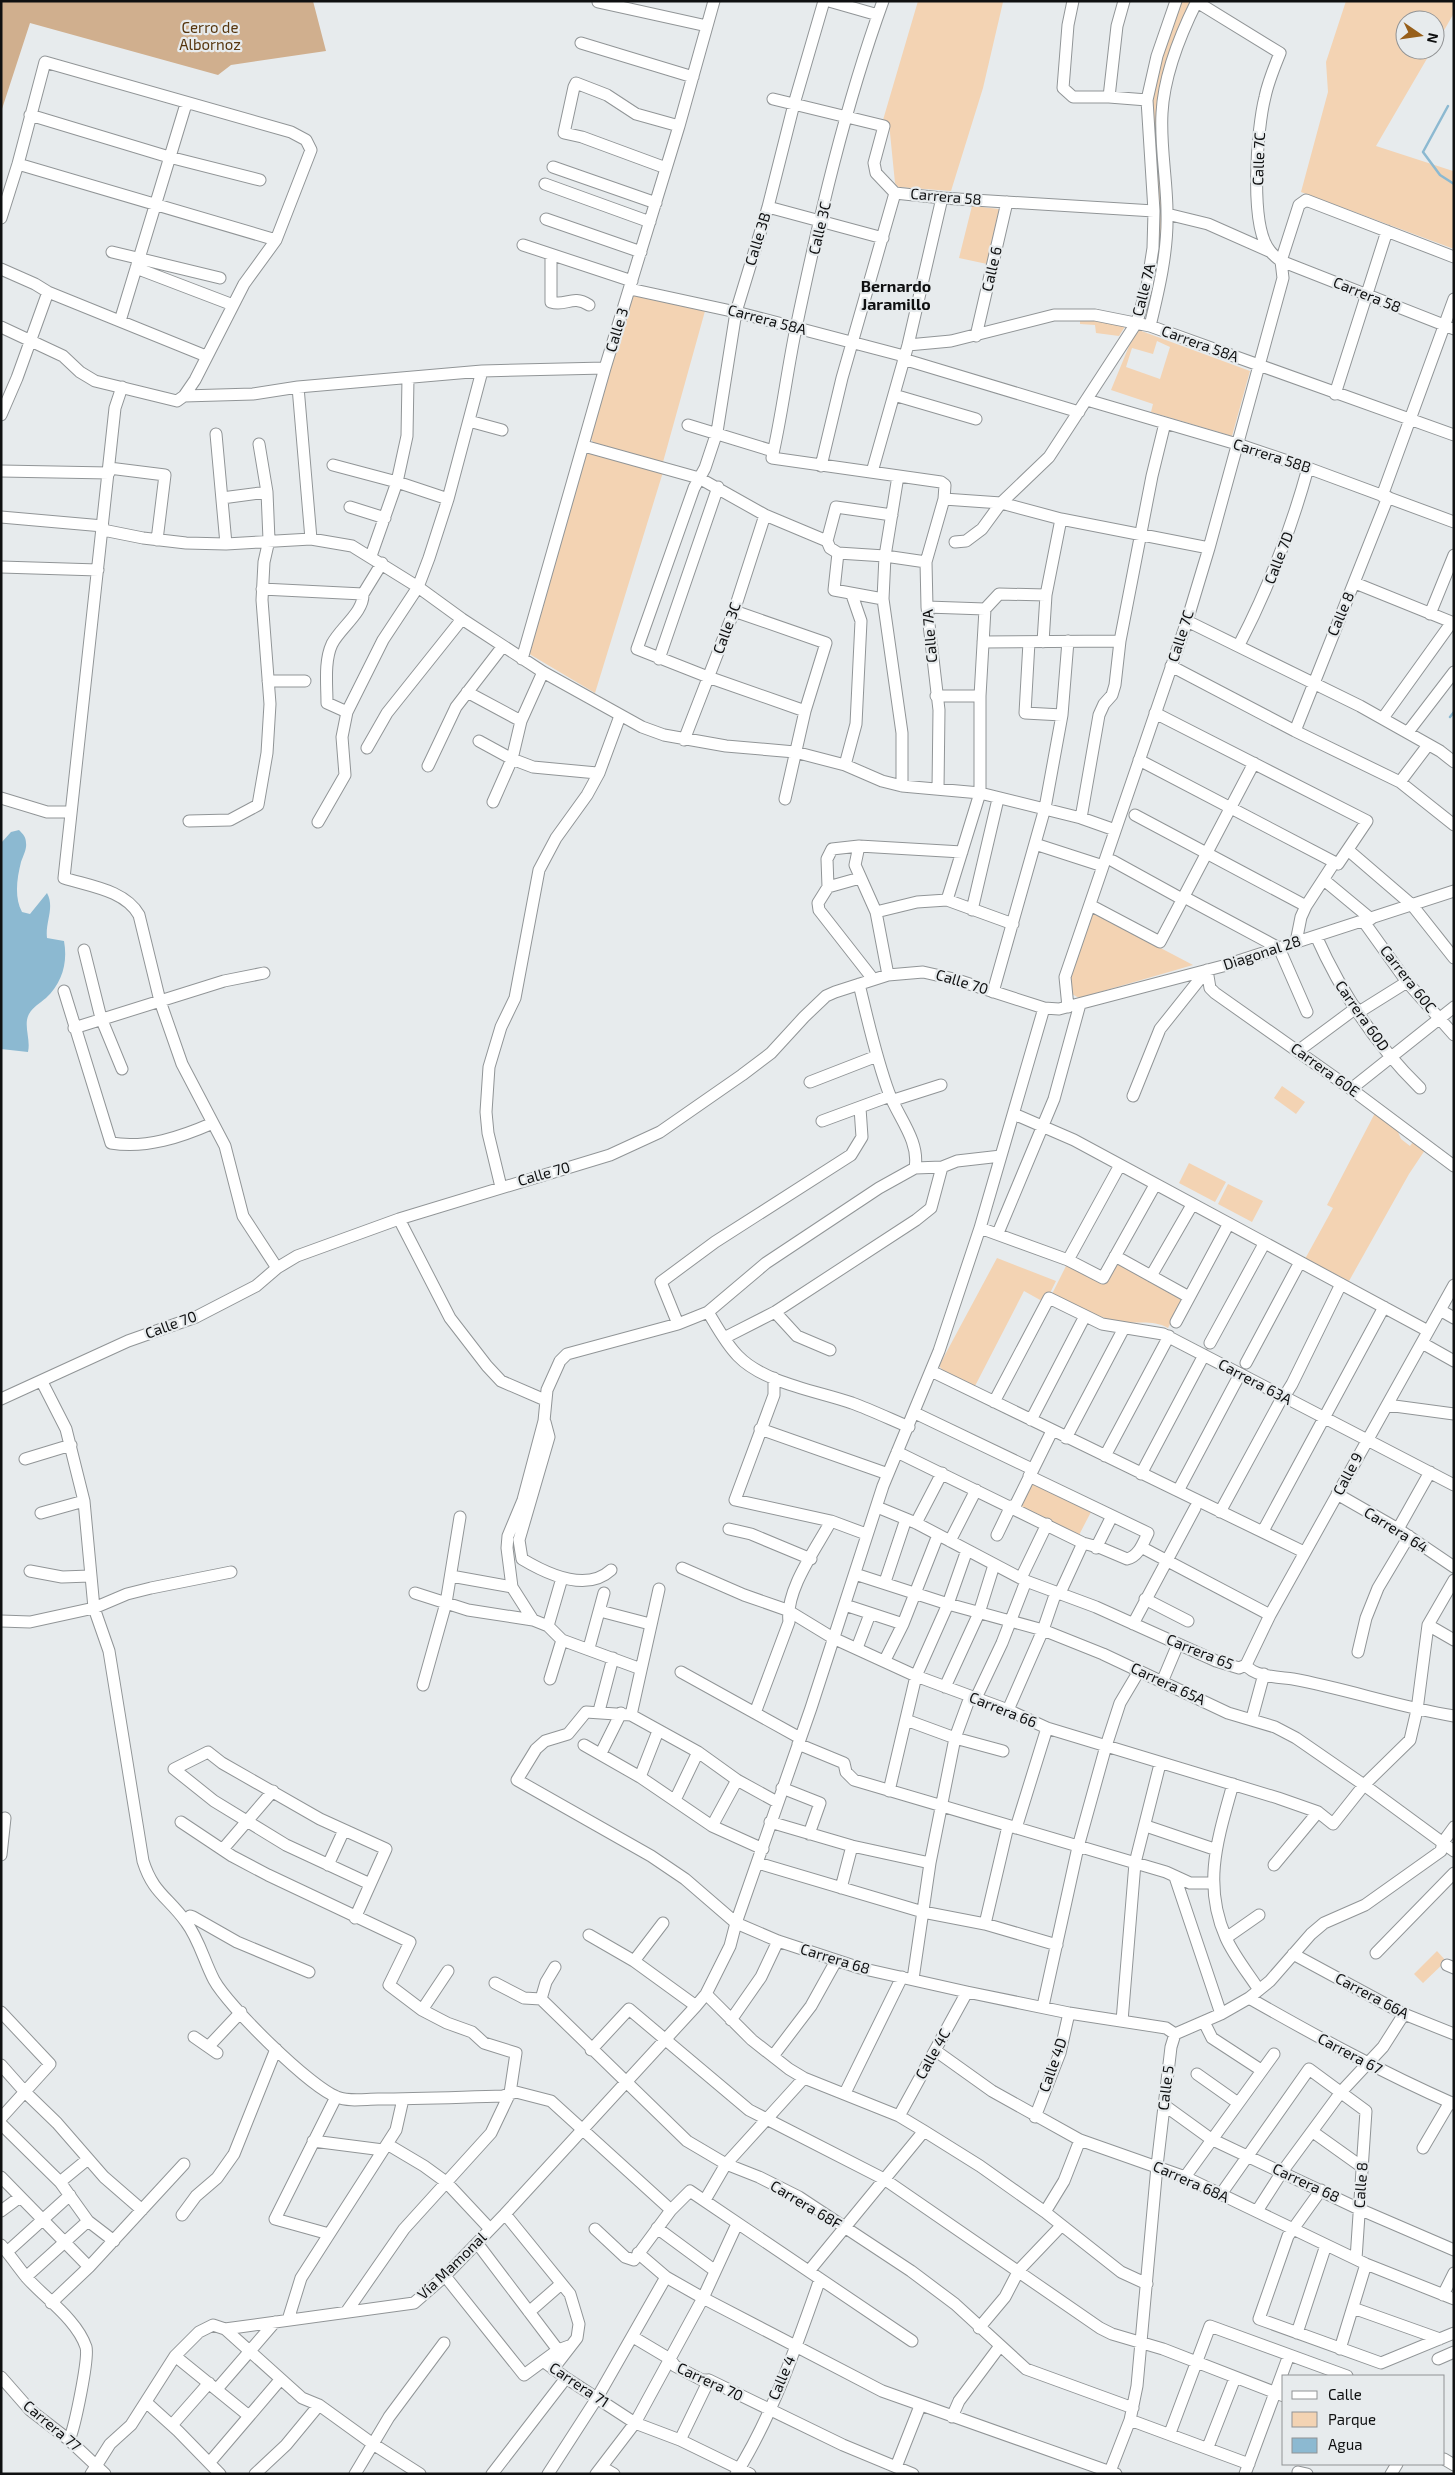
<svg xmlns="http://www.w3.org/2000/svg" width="1455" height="2475" viewBox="0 0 1455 2475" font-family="'Exo 2',sans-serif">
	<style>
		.green { fill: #f3d3b3; fill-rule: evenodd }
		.forest { fill: #d0af8e }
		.water { fill: #8cb9d1 }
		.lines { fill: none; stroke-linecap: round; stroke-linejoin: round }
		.stream { stroke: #8cb9d1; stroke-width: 2.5 }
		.minor-casing { stroke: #919597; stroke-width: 13 }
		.minor { stroke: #fff; stroke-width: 11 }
		.labels { text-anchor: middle; stroke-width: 4.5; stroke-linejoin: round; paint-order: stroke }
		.park-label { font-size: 15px; fill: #56350d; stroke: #e7ebed }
		.street-label { font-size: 15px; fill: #0f1011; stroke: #e7ebed }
		.neighbourhood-label { font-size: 16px; font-weight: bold; fill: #0f1011; stroke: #e7ebed }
	</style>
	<rect width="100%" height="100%" fill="#e7ebed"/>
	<!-- green -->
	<path class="green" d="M918,1L1003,2L983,88L951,191L898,187L895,183L889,123L883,120Z
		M1181,1H1192L1160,101L1164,218L1162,247L1150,317H1146L1154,271L1152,99L1165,47Z
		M1346,1H1454V13L1435,46V20H1405V50H1432L1376,146L1453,171L1454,249L1301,192L1328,92L1326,62Z
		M972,206L999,209L987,264L959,258Z
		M632,294L705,311L663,462L598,446L590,439Z
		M1080,318L1126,325L1119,336L1096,333L1095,325L1080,324Z
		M1136,329L1250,371L1232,436L1151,412L1153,404L1111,390ZM1157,341L1170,347L1160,379L1126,367L1132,348L1153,354Z
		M587,451L663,472L595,693L526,652L582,461Z
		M1092,912L1193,965L1079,998L1072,994L1070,978Z
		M1282,1086L1305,1102L1296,1114L1274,1098Z
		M1375,1113L1396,1127L1401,1139L1410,1146L1413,1142L1425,1150L1409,1174L1349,1281L1305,1259L1333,1208L1327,1205Z
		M1189,1163L1226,1182L1215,1202L1179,1183Z
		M1228,1184L1263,1201L1252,1222L1218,1204Z
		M997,1258L1056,1281L1050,1293L1047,1292L1042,1301L1024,1291L975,1386L947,1375L939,1366Z
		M1118,1263L1184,1298L1168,1328C1149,1318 1134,1326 1114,1321C1093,1315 1073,1304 1052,1294L1067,1264L1107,1279Z
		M1033,1481L1092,1510L1079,1535L1021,1506Z
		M1437,1951L1446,1961L1423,1983L1414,1974Z"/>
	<!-- forest -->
	<path class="forest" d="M1,1H313L326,51L231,65L218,75L30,23L1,112Z"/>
	<!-- water -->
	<path class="water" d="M19,830C23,834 26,837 26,843C27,849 23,856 21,862C17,878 14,897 22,912L30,914L47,893C55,908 45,922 47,938L64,941C68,963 62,983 46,998C40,1003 33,1007 29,1014C23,1025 31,1039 28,1052L1,1049V843L11,832Z"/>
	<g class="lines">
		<!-- stream -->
		<path class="stream" d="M1448,106L1423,152L1440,175L1454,184
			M1450,717L1454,712"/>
		<defs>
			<path id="minor" d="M829,1L878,15
				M883,1C845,106 819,218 796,328C787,371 782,415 772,458L941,482L945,485L944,499L926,562L927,607L939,710L938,789
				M1073,1L1068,25L1063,88L1073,97H1109L1147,100
				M598,2L707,26
				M581,43L693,77
				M1109,97L1117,26L1124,1
				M773,99L884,126L874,163L876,173L895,193L942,198L1154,211
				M30,115L169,157L260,180
				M18,164L276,240
				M553,167L656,203
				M666,168L582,137L564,133L574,87L576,83L607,95L636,114L679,126
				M545,184L650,222
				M768,207L883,238
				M1167,214L1208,224L1269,251
				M1,218L18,164L45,62L291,132L306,140L311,150L276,240L244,284L195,380L184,396L177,401L95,381L80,372L63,356L1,327
				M546,219L641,252
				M523,245L632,281
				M112,252L220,278
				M551,255V302C566,307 572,294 589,305
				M1281,261L1299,205L1306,200L1454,257
				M1281,261L1454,329
				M136,268L233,305
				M1,269L35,284L48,292L206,356
				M630,289L736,312L904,356
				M120,321L186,104
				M1150,326C1159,289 1168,251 1167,213C1167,180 1160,146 1162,113C1164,75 1180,35 1197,1
				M976,336L1007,202
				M908,345L951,341L1054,315H1095L1150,326L1454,435
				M903,359L1079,412
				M122,387L115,408L64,878C89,886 125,890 139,915L160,1001L182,1064L225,1146L243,1216L277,1268
				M298,387L311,539
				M1335,394L1387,231
				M894,395L976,419
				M184,396L253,394L298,387L482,371L605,368
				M1087,400L1237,444L1308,468L1454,522
				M1,415L17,378L48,292
				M469,421L502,430
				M688,425L773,451
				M216,434L226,544
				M584,446L699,478L765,515L827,541L830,548L838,553L885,556L926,562
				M333,465L397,482L448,499
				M821,466L842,378L895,193
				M109,468L165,475L157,540
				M1,471L109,473
				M872,472L908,345L942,198
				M898,476L885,556L883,599L902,733V786
				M1382,496L1454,299
				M222,498L267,492
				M944,499L1001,503L1061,519L1209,548
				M350,507L385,518
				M1,517L103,526
				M103,530L143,538L186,543L226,544L311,539L352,546L418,587L462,619L543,672L642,727L664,735L726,746L795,752L845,765L882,781L902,786L980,793L1081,818L1115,830
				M827,541L836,507L892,515
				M955,542L966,541L982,529L1001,503L1049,457L1137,322L1147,286L1153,248L1154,211L1147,100L1157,56L1176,1
				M838,553L834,590L883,599
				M371,556L397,482L407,436L408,378
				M1,567L98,570
				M1355,583L1454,623
				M262,589L363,594L382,563
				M927,607L985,609
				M734,611L826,643L805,711L785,799
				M1430,614L1454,555
				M1187,621L1360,706L1440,751L1454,762
				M983,642L1120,641
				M1029,642L1025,713L1062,715
				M1043,642L1046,595L1061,519
				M1239,645C1269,587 1291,530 1308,468
				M522,659L605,368L679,126L714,1
				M659,659L718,487
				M1171,666L1295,731L1400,782L1454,825
				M268,681H305
				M467,692L521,721
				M936,696H980
				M805,711L708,677L637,649L694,488L705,468L717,432L736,312L768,207L794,104L824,1
				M347,712L327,703C327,685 324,661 332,644C340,628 364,612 363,594
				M1383,718L1452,622
				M1295,731L1388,497
				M1408,732L1454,672
				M684,740L734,611L765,515
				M479,741L512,759L533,767L597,773
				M367,748L387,713L462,619
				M1139,760L1338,864L1367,821L1155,713
				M845,765L856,724L861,621L852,595
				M428,766L456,707L503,646
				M1400,782L1428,745
				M1,798L47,812H71
				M493,802L512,759L521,721L543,672
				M1135,815L1306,906
				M1081,818L1099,715L1104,704L1112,695L1115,685L1120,641L1152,476L1165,423
				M189,821L230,820L258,805L267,753L270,704L262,600L264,562L269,540L267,492L259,444
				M318,822L345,775L342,737L347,712L383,640L418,587L429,558L448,499L482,371
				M1035,844L1103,866
				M859,846L855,865L876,912L888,975
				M1348,850L1412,905L1454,958
				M1113,861L1182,899
				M860,878L828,887L818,903L819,910L873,979
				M1324,880L1371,919
				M828,887L827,859L832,849L859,846L962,852
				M1184,897L1279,948L1307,1012
				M947,900L980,793V696L985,609L999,594L1046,595
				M1090,905L1160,942L1254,763
				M972,910L998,799
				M876,912L917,902L947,900L1013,924
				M1364,922L1407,982L1454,1035
				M1316,936C1341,992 1376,1045 1420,1088
				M1296,942L1301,917L1306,906L1334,863
				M84,950L101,1018L122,1069
				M1207,970L1210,988L1215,993L1351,1089L1454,1166
				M859,984C868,1021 876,1058 889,1093C898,1117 920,1141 915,1168
				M64,991L111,1143C146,1149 181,1137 213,1123
				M993,992L1045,808L1062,715L1068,641
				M1068,1007L1065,977L1187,621L1209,548L1283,278L1281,261C1277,258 1273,255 1270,251C1249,226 1257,128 1265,97C1268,82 1274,68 1280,53L1197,2
				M1359,1012L1407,982
				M74,1028L224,981L264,973
				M1298,1051L1356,1008
				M810,1082L877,1056
				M1351,1089L1454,1007
				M1133,1096L1160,1029L1207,970
				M894,1100L941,1085
				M1014,1114L1074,1140L1428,1331
				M822,1121L890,1096
				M501,1187L488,1133L486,1112L489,1067L501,1027L515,998L539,870L556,838L587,795L599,773L620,716
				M399,1219L450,1318L487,1366L501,1381L545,1400
				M980,1228L1068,1260L1103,1278L1155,1185
				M998,1233L1054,1099L1080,1004
				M1115,1256L1189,1297
				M1068,1260L1120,1165
				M1151,1276L1192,1205
				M1440,1310L1454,1318
				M708,1312C717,1327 726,1344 738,1356C764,1383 817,1391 852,1403C871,1410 890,1419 909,1427
				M775,1312L797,1336L830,1350
				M1176,1322L1228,1225
				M678,1324L661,1282L715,1242L851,1155L862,1137L860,1108
				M724,1338L775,1312L916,1220L931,1208L942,1167
				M1210,1343L1264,1244
				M1422,1343L1454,1361
				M1246,1363L1300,1262
				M931,1371L1304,1552
				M774,1378V1395L735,1500L831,1521L866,1534
				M42,1382L66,1429L84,1501L94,1608L109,1651L143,1861C153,1893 168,1897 186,1922C199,1939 204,1961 214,1980C228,2006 310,2087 337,2097C349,2102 365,2099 378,2099C420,2099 462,2097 503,2096L516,2092L551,2101L671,2210
				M1284,1397L1292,1384L1341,1284
				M1,1399L128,1341L196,1317L256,1286L277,1268L297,1256L399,1219L610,1155L660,1132L742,1075L771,1053L804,1017L826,996L835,992L888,975L923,972L954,979L1044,1008L1059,1009L1223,966L1454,891
				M994,1402L1049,1298L1102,1324L1163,1334L1454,1485
				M1387,1405L1454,1414
				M915,1413L1032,1469
				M1031,1420L1085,1316
				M545,1422L549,1437L519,1540L522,1559C547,1574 586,1593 611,1570
				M760,1429L888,1474
				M1066,1438L1124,1328
				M897,1452L1083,1543L1101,1548L1127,1559C1139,1556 1143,1543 1148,1533L1029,1476
				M1105,1456L1169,1336
				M25,1459L71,1445
				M1141,1474L1204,1355
				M1178,1491L1240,1374
				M1337,1494L1398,1529L1454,1567
				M877,1507L916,1523L1026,1581L1096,1607L1216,1661L1239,1668L1246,1665
				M1014,1508L1052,1431
				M1220,1512L1283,1396
				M41,1513L84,1501
				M916,1523L942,1473
				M729,1529L751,1534L811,1559
				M1398,1529L1430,1472
				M1263,1531L1384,1307
				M997,1535L1011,1506
				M950,1541L976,1490
				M1141,1547L1270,1615
				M1096,1548L1112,1516
				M682,1568L744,1595L787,1610L833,1638L916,1676L1008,1710L1047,1728L1278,1798L1318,1812L1333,1824L1364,1785L1410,1740L1417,1710L1428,1625L1454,1580
				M30,1571L62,1577L90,1576
				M855,1574L948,1604L1043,1630L1103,1654L1228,1713L1275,1727L1296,1738L1364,1785L1454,1851
				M451,1576L512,1587
				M1021,1578L1047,1524
				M885,1582L906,1519
				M415,1593L468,1610L533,1620
				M1060,1593L1083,1543
				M1145,1599L1188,1621
				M845,1605L903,1624
				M600,1611L650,1624
				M1,1621L30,1622L94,1608L127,1594L151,1588L231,1572
				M1133,1624L1195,1508
				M1428,1625L1454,1640
				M548,1626L562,1578
				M589,1648L604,1593
				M857,1648L870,1614
				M1358,1652L1366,1618L1378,1588L1409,1536
				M885,1660L903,1624L938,1535
				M1246,1665L1270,1615L1454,1285
				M1246,1665C1254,1677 1279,1677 1293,1679C1347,1689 1399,1707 1454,1716
				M641,1669L562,1640L548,1626L533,1620L512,1587L507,1548L508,1536L523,1500L544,1421L547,1390L560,1361L567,1354L678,1324L708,1312L766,1263L879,1188L915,1168L942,1167L957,1161L1001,1156
				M681,1672L800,1738
				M550,1679L562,1640
				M1162,1682L1178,1644
				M423,1685L446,1603L460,1517
				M945,1687L979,1613L994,1565
				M976,1698L1002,1643L1026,1581
				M1008,1710L1043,1630L1056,1592
				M599,1711L613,1658
				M755,1713L789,1622C785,1590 816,1549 831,1521
				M631,1715L659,1589
				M1252,1718L1264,1674
				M906,1720L955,1738L1003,1751
				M798,1744L844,1763L846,1772L854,1780L1166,1872L1190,1883H1212
				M584,1745L640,1777L712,1826L763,1849
				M601,1753L621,1713
				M640,1777L658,1731
				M1233,1784C1218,1838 1202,1884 1226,1938C1234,1956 1248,1973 1259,1990
				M782,1788L820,1803L809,1834
				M889,1791L916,1676L948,1604L967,1550
				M675,1800L698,1752
				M777,1802L737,1780L698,1752L631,1715L586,1712L568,1734L545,1741L536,1749L517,1780L651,1856L685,1879L736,1923L778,1941L860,1968L967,1992L1069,2013L1166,2028L1175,2034
				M181,1822L232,1856L268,1875L410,1942L389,1985L422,2010L447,2023L472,2032L484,2043L516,2053L510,2093L491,2133L404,2229L347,2311
				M770,1822L852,1846L930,1863
				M712,1826L737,1780
				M1146,1826L1214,1849
				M1016,1828L1047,1728
				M223,1849L273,1791
				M1,1855L5,1818
				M758,1863L923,1912L985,1924L1057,1945
				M328,1865L344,1830
				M1274,1865L1318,1812
				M1175,1877L1221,2014
				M841,1888L852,1846
				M355,1918L386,1849L320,1819L222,1763L208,1752L174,1769L214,1801L286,1845L370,1884
				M186,1922L190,1916L193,1917L237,1942L309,1972
				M985,1924L1008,1826
				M589,1935L634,1961L696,2006
				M1226,1938L1259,1915
				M1376,1953L1454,1873
				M1293,1954L1404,2014L1454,2034
				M634,1961L663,1923
				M1447,1965L1454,1968
				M913,1979L930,1863L955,1738L970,1697
				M495,1983L524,1998L541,1999L687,2141L726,2164L759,2177L799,2197L911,2271L955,2304L1026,2369L1133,2408
				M706,1994L752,2040L789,2069L804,2078L899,2116L924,2131L980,2166L1045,2212L1121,2272L1147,2284
				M1249,1998C1316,2036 1383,2073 1454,2104
				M541,1999L546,1982L555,1967
				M1043,2006L1078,1847L1106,1746L1120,1703L1139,1671
				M422,2010L448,1971
				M1,2012L50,2064L1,2118
				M731,2020L761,1977L778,1941
				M1122,2021L1135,1863L1160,1764
				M1204,2022L1212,2038L1261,2070
				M194,2037L217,2053
				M209,2046L241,2012
				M591,2050L629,2009L749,2110L884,2179L1100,2328L1112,2334L1163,2349L1284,2396
				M936,2051L992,2091L1080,2140L1185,2177L1366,2264L1454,2299
				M773,2056L811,2006L836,1961
				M1,2065L25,2092L57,2123L104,2177L142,2210
				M1197,2074L1238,2103
				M845,2093L902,1977
				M1164,2105L1211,2139L1359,2209L1454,2250
				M899,2116L967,1992
				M1035,2117L1060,2053L1069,2013
				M1,2124L60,2182L88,2221L114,2241
				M1313,2132L1362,2167
				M313,2141L383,2150
				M387,2144L424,2166L446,2182L490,2229
				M1423,2148L1450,2102
				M1,2177L89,2267
				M1185,2177L1274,2054
				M60,2182L88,2159
				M1321,2190L1288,2236L1259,2319L1381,2363L1454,2333
				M1221,2194L1309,2069L1366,2111L1356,2259
				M705,2200L726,2164L804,2078
				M1,2211L20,2197
				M1257,2211L1282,2172L1341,2092L1383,2047L1404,2014
				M1045,2212L1064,2181L1080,2140
				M505,2214L570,2294L579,2324L577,2338L553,2369
				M182,2215L196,2196L217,2178L234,2154L276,2049
				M657,2228L714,2270
				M595,2229L625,2257L634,2260L671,2210L690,2191L912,2341
				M329,2234L275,2219L336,2097
				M477,2243L558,2350
				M1,2245C10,2255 18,2267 27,2278C46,2299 77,2320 86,2347C89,2358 75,2427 69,2440
				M7,2252L70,2195
				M638,2253L666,2277L703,2298L882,2391L1116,2474
				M809,2271L924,2131
				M445,2276L524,2375L558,2350L569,2346
				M26,2277L88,2221
				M1443,2295L1454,2273
				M51,2303L89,2267L184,2164
				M1353,2308L1440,2339
				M529,2312L561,2284
				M288,2320L301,2278L396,2130L403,2099
				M979,2328L1005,2297L1019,2270L1061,2226
				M225,2329L302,2398L319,2405L373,2444L420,2474
				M1297,2333L1326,2245
				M633,2337L670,2359L675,2366L702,2380H709L843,2445L913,2474
				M1340,2349L1366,2264
				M175,2356L249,2416
				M1438,2359L1454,2352
				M543,2361L566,2378L635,2423L680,2440L750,2474
				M1,2377L30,2410L69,2440L105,2474
				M217,2389L275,2322
				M147,2403L178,2431L220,2474
				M952,2417L959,2401L1000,2346
				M1130,2420L1249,2464
				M172,2425L209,2383
				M1170,2433L1210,2326L1347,2376
				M680,2440L709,2380
				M1208,2447L1235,2378
				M1444,2459L1454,2465
				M210,2462L280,2380
				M602,2467L614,2474
				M896,2467L920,2406
				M1298,2472L1307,2474
				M91,2474L110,2444L131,2425L175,2356L199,2332L213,2325L225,2329L414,2303L445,2276L505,2214L696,2006L706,1994L730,1946L736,1923L811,1708L883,1486L939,1351L980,1228L1044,1008
				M255,2474L286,2445L319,2405
				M355,2474L389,2417L444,2343
				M492,2474L566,2378
				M548,2474L597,2398L666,2277
				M596,2474L635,2423L703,2298L737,2224
				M736,2474C772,2417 798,2342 820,2279
				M1109,2474L1130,2420L1137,2386L1157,2166L1171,2047L1175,2034L1221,2014L1249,1998L1270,1981L1311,1934L1324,1923L1365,1905L1441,1851L1443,1842L1454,1827
				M1245,2474L1289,2355
				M1391,2474L1397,2464"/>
		</defs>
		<!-- minor casing -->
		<use href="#minor" class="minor-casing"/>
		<!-- minor -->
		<use href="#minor" class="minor"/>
	</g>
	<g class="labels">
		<!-- park labels -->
		<g class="park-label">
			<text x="210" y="33">Cerro de<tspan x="210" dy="17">Albornoz</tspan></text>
		</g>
		<!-- street labels -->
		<g class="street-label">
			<text transform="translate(1259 159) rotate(-88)" y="5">Calle 7C</text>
			<text transform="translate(946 197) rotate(5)" y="5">Carrera 58</text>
			<text transform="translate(820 228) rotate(-77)" y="5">Calle 3C</text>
			<text transform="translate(758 239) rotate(-73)" y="5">Calle 3B</text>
			<text transform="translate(992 269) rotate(-77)" y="5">Calle 6</text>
			<text transform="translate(1144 290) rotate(-76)" y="5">Calle 7A</text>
			<text transform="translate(1367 295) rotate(22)" y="5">Carrera 58</text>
			<text transform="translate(767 320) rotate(15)" y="5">Carrera 58A</text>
			<text transform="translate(617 330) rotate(-73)" y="5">Calle 3</text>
			<text transform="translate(1200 344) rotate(20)" y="5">Carrera 58A</text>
			<text transform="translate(1272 456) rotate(18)" y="5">Carrera 58B</text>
			<text transform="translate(1279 558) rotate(-69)" y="5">Calle 7D</text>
			<text transform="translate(1341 614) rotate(-67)" y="5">Calle 8</text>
			<text transform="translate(727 628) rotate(-70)" y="5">Calle 3C</text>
			<text transform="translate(930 636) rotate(-95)" y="5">Calle 7A</text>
			<text transform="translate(1181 636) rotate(-72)" y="5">Calle 7C</text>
			<text transform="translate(1262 953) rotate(-18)" y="5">Diagonal 28</text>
			<text transform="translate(1408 979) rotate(52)" y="5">Carrera 60C</text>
			<text transform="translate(962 982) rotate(17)" y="5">Calle 70</text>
			<text transform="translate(1362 1016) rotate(55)" y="5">Carrera 60D</text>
			<text transform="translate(1325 1070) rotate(36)" y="5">Carrera 60E</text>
			<text transform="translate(544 1174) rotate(-16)" y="5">Calle 70</text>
			<text transform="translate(171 1325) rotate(-20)" y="5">Calle 70</text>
			<text transform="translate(1255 1382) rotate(28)" y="5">Carrera 63A</text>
			<text transform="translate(1348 1474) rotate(-62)" y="5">Calle 9</text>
			<text transform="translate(1396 1530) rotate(32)" y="5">Carrera 64</text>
			<text transform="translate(1200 1652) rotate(22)" y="5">Carrera 65</text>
			<text transform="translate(1168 1684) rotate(25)" y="5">Carrera 65A</text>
			<text transform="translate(1003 1710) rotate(22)" y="5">Carrera 66</text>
			<text transform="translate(835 1959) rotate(17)" y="5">Carrera 68</text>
			<text transform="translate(1372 1996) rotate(28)" y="5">Carrera 66A</text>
			<text transform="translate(933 2054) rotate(-61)" y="5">Calle 4C</text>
			<text transform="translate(1350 2054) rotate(28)" y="5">Carrera 67</text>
			<text transform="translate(1053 2065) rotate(-71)" y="5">Calle 4D</text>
			<text transform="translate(1166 2088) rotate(-83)" y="5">Calle 5</text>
			<text transform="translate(1191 2182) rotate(24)" y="5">Carrera 68A</text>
			<text transform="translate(1306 2183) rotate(25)" y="5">Carrera 68</text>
			<text transform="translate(1361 2185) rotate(-86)" y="5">Calle 8</text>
			<text transform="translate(806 2205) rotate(31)" y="5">Carrera 68F</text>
			<text transform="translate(452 2266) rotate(-44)" y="5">Vía Mamonal</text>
			<text transform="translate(782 2378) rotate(-67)" y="5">Calle 4</text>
			<text transform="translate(710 2382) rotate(25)" y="5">Carrera 70</text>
			<text transform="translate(579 2385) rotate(34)" y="5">Carrera 71</text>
			<text transform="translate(52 2426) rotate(40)" y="5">Carrera 77</text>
		</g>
		<!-- neighbourhood labels -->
		<g class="neighbourhood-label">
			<text x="896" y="292">Bernardo<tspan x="896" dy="18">Jaramillo</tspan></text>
		</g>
	</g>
	<!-- border -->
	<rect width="1455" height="2475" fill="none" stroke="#0f1011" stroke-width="5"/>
	<!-- legend -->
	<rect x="1282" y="2375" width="162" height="90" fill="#e7ebed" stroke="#919395"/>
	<rect x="1292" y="2391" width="25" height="8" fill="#ffffff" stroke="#919395"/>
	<text x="1328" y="2400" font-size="15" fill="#0f1011">Calle</text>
	<rect x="1292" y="2412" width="25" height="15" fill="#f3d3b3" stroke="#919395"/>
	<text x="1328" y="2425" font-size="15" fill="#0f1011">Parque</text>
	<rect x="1292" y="2438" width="25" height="15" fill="#8cb9d1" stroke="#919395"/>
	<text x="1328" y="2450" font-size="15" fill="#0f1011">Agua</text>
	<!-- north arrow -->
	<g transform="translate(1420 35) rotate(103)"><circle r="24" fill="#e7ebed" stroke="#919395"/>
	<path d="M0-4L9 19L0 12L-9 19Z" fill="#975f1a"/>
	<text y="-8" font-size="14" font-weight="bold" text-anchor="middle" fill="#0f1011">N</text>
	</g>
</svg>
